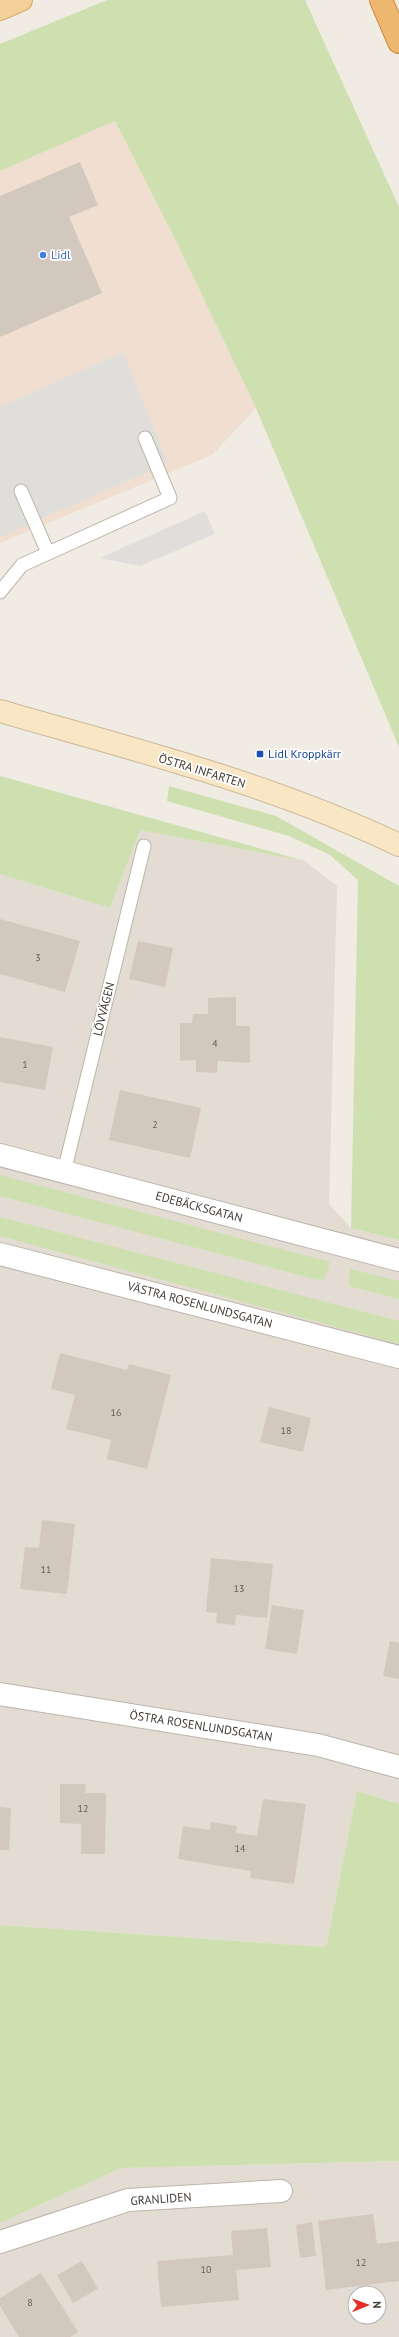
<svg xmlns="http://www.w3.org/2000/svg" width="399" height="2337" viewBox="0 0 399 2337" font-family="'PT Sans',sans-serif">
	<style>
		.residential { fill: #e3dcd2; fill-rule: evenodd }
		.commercial { fill: #f0dfd0 }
		.green { fill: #cfe0b0 }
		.parking { fill: #e0dedb }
		.building { fill: #d3c8bd }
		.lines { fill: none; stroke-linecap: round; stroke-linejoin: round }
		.lane-casing { stroke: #bdb4aa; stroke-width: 15 }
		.street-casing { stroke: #bdb4aa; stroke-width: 24 }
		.secondary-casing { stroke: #cbb897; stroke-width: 24 }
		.primary-casing { stroke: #d6ab6b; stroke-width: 24 }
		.highway-casing { stroke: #cc8a41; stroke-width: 24 }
		.lane { stroke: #fff; stroke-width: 13 }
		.street { stroke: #fff; stroke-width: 22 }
		.secondary { stroke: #f8e6c5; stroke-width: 22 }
		.primary { stroke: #f3d099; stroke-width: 22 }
		.highway { stroke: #eeb76f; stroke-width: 22 }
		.shop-dot { fill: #3f7fe0; stroke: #fff; stroke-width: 1.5 }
		.transit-dot { fill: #1a4fb4; stroke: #fff; stroke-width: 1.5 }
		.labels { text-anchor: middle; stroke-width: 3.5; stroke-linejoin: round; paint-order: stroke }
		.number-label { font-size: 10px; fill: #665e56 }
		.shop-label { font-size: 12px; fill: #366cbe; stroke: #fff; text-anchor: start }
		.transit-label { font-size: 12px; fill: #164399; stroke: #fff; text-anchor: start }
		.street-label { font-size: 12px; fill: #413a34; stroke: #fff }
	</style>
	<rect width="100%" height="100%" fill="#f0ebe3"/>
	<!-- residential -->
	<path class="residential" d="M140,830L305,861L337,886L329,1204L351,1228L399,1240V1804L357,1791L326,1947L0,1925V874L110,908Z
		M399,2161V2337H0V2223L121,2168ZM355,2293H379V2317H355Z"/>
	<!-- commercial -->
	<path class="commercial" d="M115,121L176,241L256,408L212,455L0,543V171Z"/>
	<!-- green -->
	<path class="green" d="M107,0H305L399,207V747L256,408L176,241L115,121L0,171V44Z
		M0,776L305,861L140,830L110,908L0,874Z
		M169,786L276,816L399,886V1240L351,1228L358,880L330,855L289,836L167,801Z
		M0,1175L330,1262L325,1279L318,1280L0,1196Z
		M0,1217L399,1321V1344L0,1236Z
		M350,1269L399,1281V1299L349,1286Z
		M357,1791L399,1804V2161L121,2168L0,2223V1925L326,1947Z"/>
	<!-- parking -->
	<path class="parking" d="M123,352L168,463L0,537V407Z
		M205,511L215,534L140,566L100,558Z"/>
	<!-- building -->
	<path class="building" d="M80,162L98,205L69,217L102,293L0,337V196Z
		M0,919L80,941L65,992L0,974Z
		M138,941L173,948L165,987L129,979Z
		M236,997V1026H250V1063L218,1061L217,1073L196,1072V1060L180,1061V1023H192L193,1014H208V998Z
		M0,1037L53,1047L45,1090L0,1082Z
		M120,1090L201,1108L190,1158L109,1140Z
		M60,1353L127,1370L129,1364L171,1375L147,1469L107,1459L111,1440L66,1429L75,1395L51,1389Z
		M269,1407L311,1418L303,1452L260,1442Z
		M42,1520L75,1524L67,1594L20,1589L25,1547L39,1548Z
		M211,1558L273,1564L267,1618L236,1615L235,1625L216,1623L217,1613L206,1612Z
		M272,1605L304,1610L297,1654L265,1649Z
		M390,1641L399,1643V1679L383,1676Z
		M60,1784H86L85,1793H106L105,1854H81V1824L60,1823Z
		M263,1799L306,1804L294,1884L250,1878L251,1871L178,1859L183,1826L210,1830L211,1822L237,1826L236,1833L257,1836Z
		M0,1807L11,1808L9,1850H0Z
		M373,2214L377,2244L399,2241V2281L326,2290L318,2221Z
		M312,2222L316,2256L300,2258L296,2225Z
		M267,2228L271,2267L236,2270L239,2300L161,2307L157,2261L233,2255L231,2231Z
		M82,2261L98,2289L73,2303L57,2275Z
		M41,2273L78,2332L70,2337H19L0,2306V2298Z"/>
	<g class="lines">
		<defs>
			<path id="lane" d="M21,491L48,553
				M0,592L22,565L170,498L145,438
				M64,1172L144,846"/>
			<path id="street" d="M0,1155L399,1260
				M0,1254L399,1357
				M0,1694L318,1745L399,1767
				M0,2242L128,2200L281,2191"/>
			<path id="secondary" d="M0,711C135,750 272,784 399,845"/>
			<path id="primary" d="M0,9L21,0"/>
			<path id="highway" d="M381,0L399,42"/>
		</defs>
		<!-- lane casing -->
		<use href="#lane" class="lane-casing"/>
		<!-- street casing -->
		<use href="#street" class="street-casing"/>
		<!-- secondary casing -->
		<use href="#secondary" class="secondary-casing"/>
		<!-- primary casing -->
		<use href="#primary" class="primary-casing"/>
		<!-- highway casing -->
		<use href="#highway" class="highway-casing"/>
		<!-- lane -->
		<use href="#lane" class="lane"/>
		<!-- street -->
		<use href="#street" class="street"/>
		<!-- secondary -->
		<use href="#secondary" class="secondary"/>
		<!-- primary -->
		<use href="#primary" class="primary"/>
		<!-- highway -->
		<use href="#highway" class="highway"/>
	</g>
	<!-- markers -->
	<circle class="shop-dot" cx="43" cy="255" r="4"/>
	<rect class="transit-dot" x="256" y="750" width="8" height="8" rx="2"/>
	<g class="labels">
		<!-- number labels -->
		<g class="number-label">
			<text x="38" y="961">3</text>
			<text x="215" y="1047">4</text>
			<text x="25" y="1068">1</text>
			<text x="155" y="1128">2</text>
			<text x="116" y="1416">16</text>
			<text x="286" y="1434">18</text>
			<text x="46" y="1573">11</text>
			<text x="239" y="1592">13</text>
			<text x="83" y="1812">12</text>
			<text x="240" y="1852">14</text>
			<text x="361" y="2266">12</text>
			<text x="206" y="2273">10</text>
			<text x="30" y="2306">8</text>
		</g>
		<!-- shop labels -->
		<g class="shop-label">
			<text x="51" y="259">Lidl</text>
		</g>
		<!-- transit labels -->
		<g class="transit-label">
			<text x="268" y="758">Lidl Kroppkärr</text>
		</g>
		<!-- street labels -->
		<g class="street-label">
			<text transform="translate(202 771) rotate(17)" y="4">ÖSTRA INFARTEN</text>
			<text transform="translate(104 1009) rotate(-76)" y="4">LÖVVÄGEN</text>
			<text transform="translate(199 1207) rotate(15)" y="4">EDEBÄCKSGATAN</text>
			<text transform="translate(200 1305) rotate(15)" y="4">VÄSTRA ROSENLUNDSGATAN</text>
			<text transform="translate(201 1726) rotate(9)" y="4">ÖSTRA ROSENLUNDSGATAN</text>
			<text transform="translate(161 2199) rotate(-4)" y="4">GRANLIDEN</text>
		</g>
	</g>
	<!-- north arrow -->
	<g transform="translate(367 2305) rotate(89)"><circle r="19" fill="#ffffff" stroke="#b3b0ae"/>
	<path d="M0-3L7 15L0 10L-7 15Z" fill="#e32f27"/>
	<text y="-6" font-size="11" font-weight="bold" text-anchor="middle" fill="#413a34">N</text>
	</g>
</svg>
